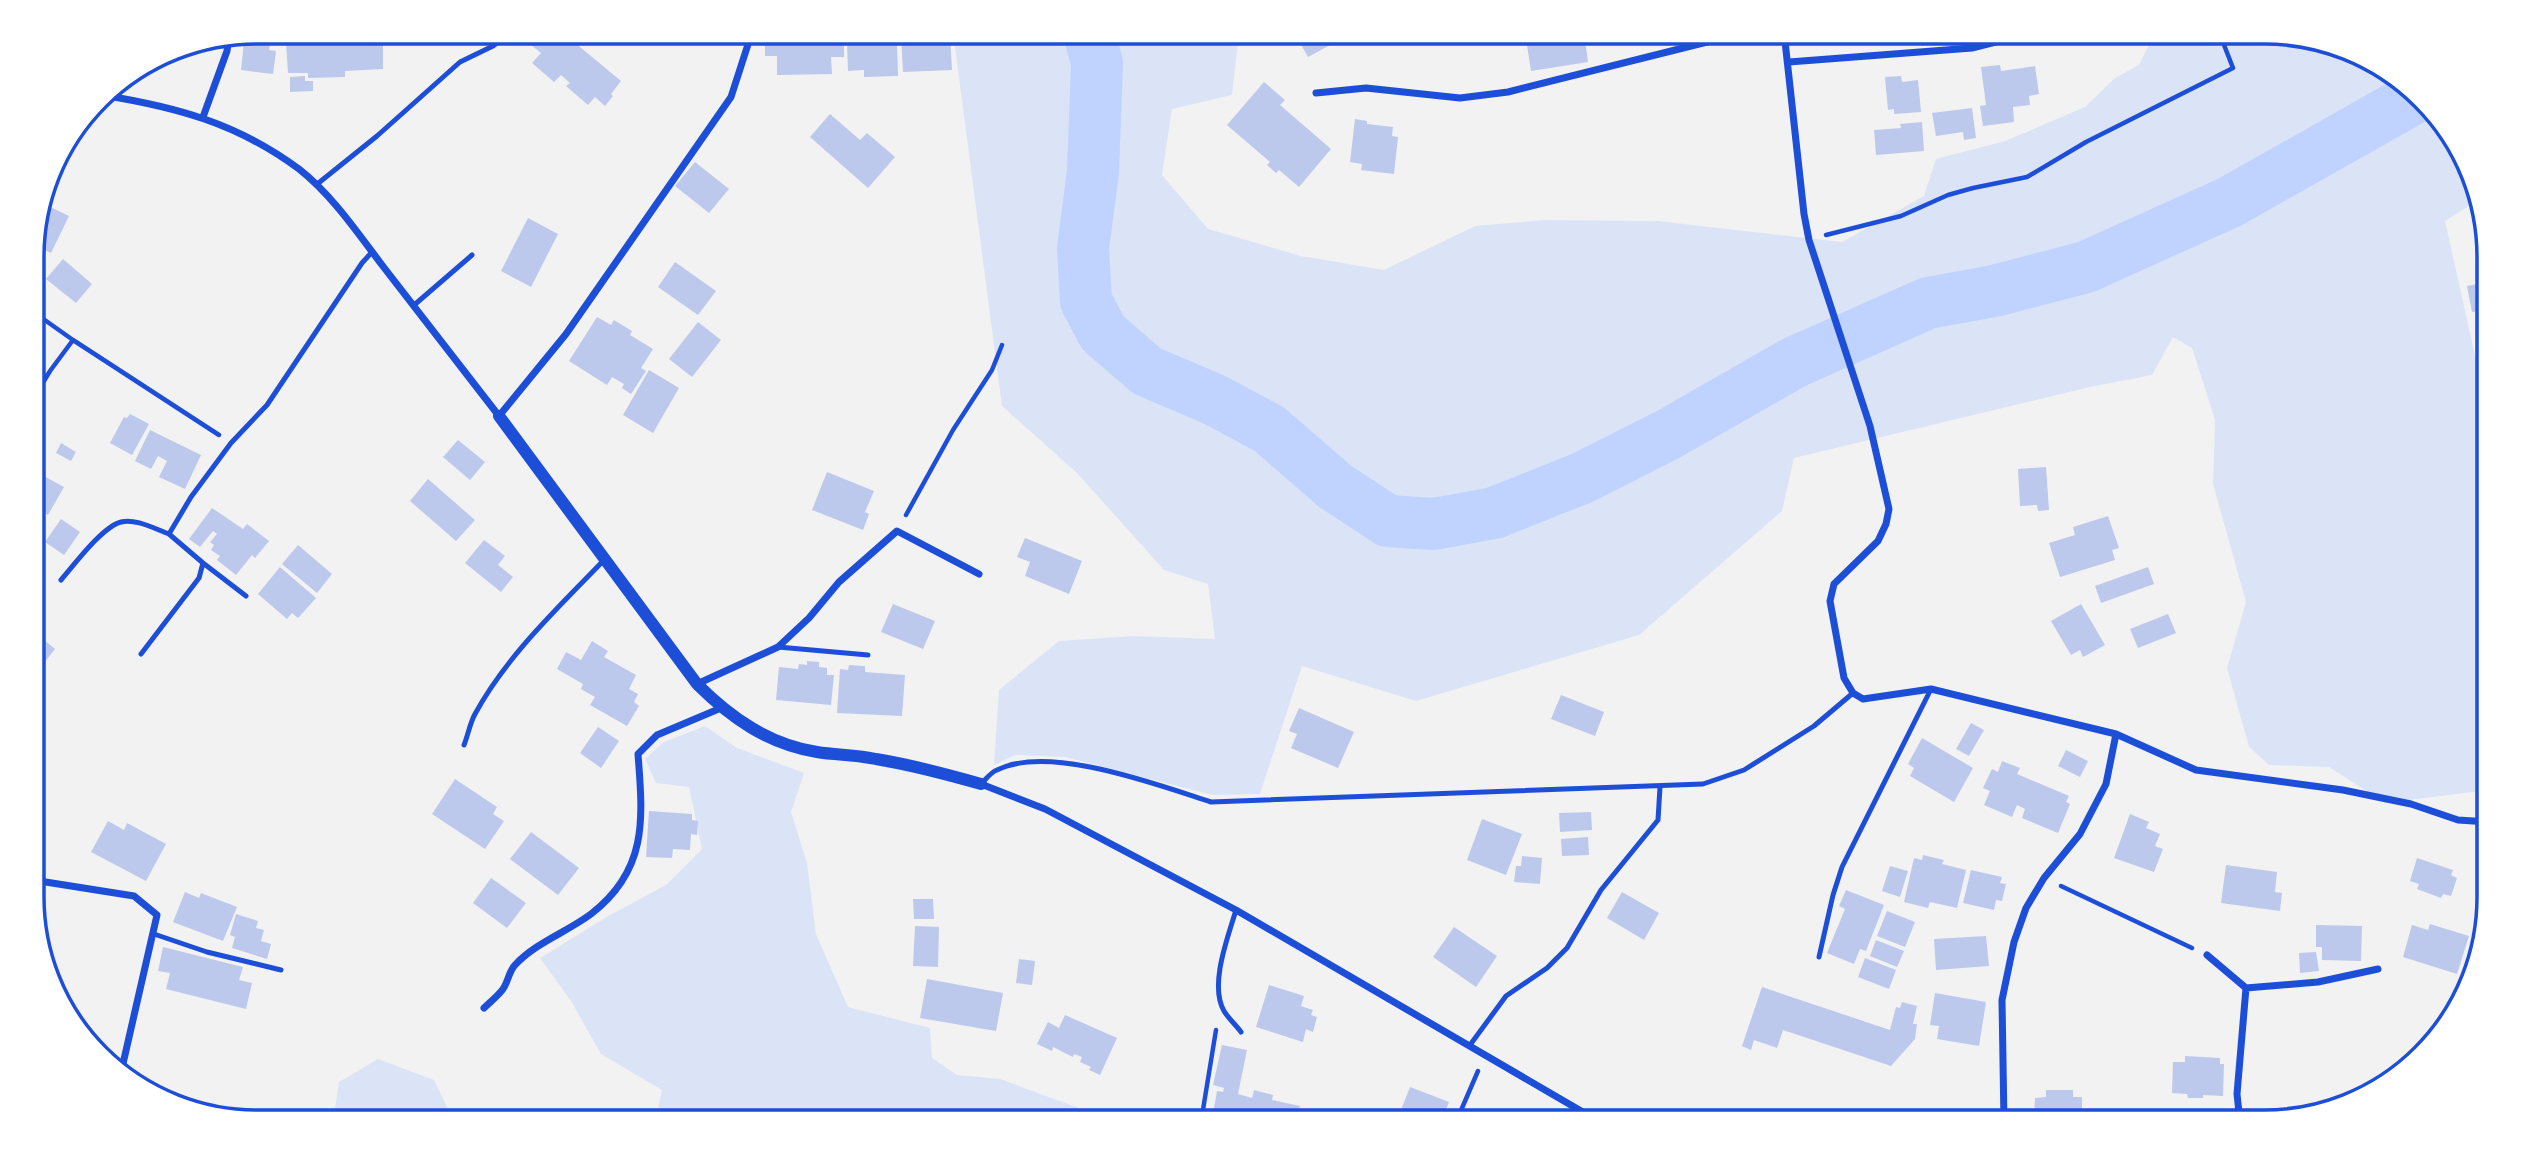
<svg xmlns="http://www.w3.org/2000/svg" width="2521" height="1154" viewBox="0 0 2521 1154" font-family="'Source Sans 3',sans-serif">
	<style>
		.green { fill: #dbe4f7 }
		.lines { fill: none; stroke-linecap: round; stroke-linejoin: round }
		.river { stroke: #bfd3fe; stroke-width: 52 }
		.building { fill: #bdc9ec }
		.path { stroke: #1d4ed8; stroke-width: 4.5 }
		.service { stroke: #1d4ed8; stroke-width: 5 }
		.minor { stroke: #1d4ed8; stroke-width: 7 }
		.tertiary { stroke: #1d4ed8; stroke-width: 12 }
		.rim { fill: none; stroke: #1d4ed8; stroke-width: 3.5 }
	</style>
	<rect width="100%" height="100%" fill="#f2f2f2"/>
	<!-- green -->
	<path class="green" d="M953,32H1239L1232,95L1172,109L1162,175L1208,229L1301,256L1384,270L1475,226L1545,220L1658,221L1842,242L1924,196L1936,159L2005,141L2085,107L2115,78L2139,65L2155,32H2264L2351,49L2443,120L2477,201L2445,221L2488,414L2489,790L2385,803L2329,767L2269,765L2249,747L2227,668L2246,602L2213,484L2215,420L2192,348L2173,337L2152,375L2090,387L1794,458L1782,511L1639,635L1416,701L1302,666L1260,794L1212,795L1065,757L1015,755L994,765L999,690L1059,641L1133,636L1215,639L1208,584L1164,570L1077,473L1002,406Z
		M705,726L737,748L804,773L791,812L807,863L816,934L848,1007L930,1028L932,1058L957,1075L1000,1079L1117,1122H655L662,1090L601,1054L571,1001L540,958L610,915L666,885L702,849L689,787L656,783L645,759L664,742Z
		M378,1059L434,1080L454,1122H333L339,1082Z"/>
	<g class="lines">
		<!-- river -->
		<path class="river" d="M1089,32L1097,63L1093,172L1083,248L1086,301L1103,333L1147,371L1215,400L1269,429L1336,487L1388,521L1434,524L1494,513L1582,478L1667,435L1795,362L1928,303L1994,291L2086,267L2230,202L2414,98"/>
	</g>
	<!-- building -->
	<path class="building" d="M358,32V45L383,44V69L345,71V77L308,78V73H288L286,42L305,41L304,35Z
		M532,32H552L556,35L562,32L621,81L611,94L613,96L605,106L595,97L588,105L566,86L570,83L561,75L554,82L532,63L541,53L525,40Z
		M765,32H844V57H831L832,74L777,75V56H765Z
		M1294,32H1354L1308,57Z
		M1525,32H1584L1588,62L1531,71Z
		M1674,32H1693L1675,37Z
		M950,33L952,70L903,72L901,35Z
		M244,42L270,45L269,50L276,51L273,74L241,70Z
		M897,42L898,76L864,77V70L848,71L847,44Z
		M2000,65L2001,71L2035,66L2039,94L2029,96L2030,105L2013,107L2014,122L1983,126L1980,106L1986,105L1981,67Z
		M305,76V81H313V91L290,92V77Z
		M1901,76L1902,82L1918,80L1921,112L1894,114V109L1888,110L1885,77Z
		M1264,82L1285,100L1280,105L1331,149L1299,187L1279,170L1276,173L1267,165L1270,162L1227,125Z
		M1972,108L1976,138L1964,140L1963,132L1936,136L1932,113Z
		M830,114L860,140L867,133L895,157L868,188L810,137Z
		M1355,119L1367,121V124L1393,127L1392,136L1398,137L1394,174L1361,170L1362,164L1350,162Z
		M1922,122L1924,151L1876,155L1874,130L1901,128L1900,124Z
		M695,162L729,189L709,213L675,186Z
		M42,203L69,216L51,253L32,244Z
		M528,218L558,234L531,287L501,271Z
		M63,259L92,284L76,303L46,279Z
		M675,262L716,291L698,315L658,287Z
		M2488,282V310L2472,312L2467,286Z
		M597,317L611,325L614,320L632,331L630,335L653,349L641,368L646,371L631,394L622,388L624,384L612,377L607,385L569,361Z
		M698,322L721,340L692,377L669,359Z
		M32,336L40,342L32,353Z
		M649,370L679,388L653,433L623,415Z
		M130,414L149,424L132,455L110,443L124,417L127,418Z
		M150,430L201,455L185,489L159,477L167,461L158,456L151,469L135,461Z
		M458,440L485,462L470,480L443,457Z
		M61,443L76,452L71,461L56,453Z
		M2046,467L2049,510L2038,511L2037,505L2020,506L2018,469Z
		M827,472L874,491L865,512L869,514L863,530L812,510Z
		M40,474L64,487L48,515L33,506V486Z
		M428,479L475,520L456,541L410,501Z
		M212,508L243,529L247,524L269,541L255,558L252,555L236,575L217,560L220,556L211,550L214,545L210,542L217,534L213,531L200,547L189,539Z
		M2108,516L2119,548L2112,550L2115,560L2060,577L2049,543L2075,535L2073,527Z
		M61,519L80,532L64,555L45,542Z
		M1025,538L1082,561L1069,594L1025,576L1030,562L1017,557Z
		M484,540L505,556L498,565L513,577L501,592L465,563Z
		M298,545L332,574L317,593L282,564Z
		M280,567L316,598L298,618L292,613L287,619L258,594Z
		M2148,567L2154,584L2101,603L2095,586Z
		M893,604L935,621L923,649L881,632Z
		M2081,604L2105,645L2083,657L2080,650L2071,655L2051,621Z
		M2168,614L2176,633L2138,648L2130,629Z
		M33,631L55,649L36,673L33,671Z
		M592,641L608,651L604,657L636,675L629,689L638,694L634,702L639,706L627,726L590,705L595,697L581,689L583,684L557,669L566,652L581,660Z
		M807,661L819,662V667L827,668V675H834L831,705L776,700L779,667L798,669L799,664L807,665Z
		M849,665L865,666V672L905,675L902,716L837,713L840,669L848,670Z
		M1561,695L1604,712L1595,736L1551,719Z
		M1299,708L1354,732L1338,768L1291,748L1297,734L1289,731Z
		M1971,723L1984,730L1969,756L1956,749Z
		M598,727L619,741L601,768L580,753Z
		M1922,738L1973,768L1954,802L1910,776L1914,768L1908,764Z
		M2066,750L2088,761L2080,777L2058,766Z
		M2002,761L2020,768L2017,774L2069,796L2066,802L2070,804L2058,833L2022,818L2025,809L2017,805L2012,817L1984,805L1990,791L1983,788L1992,769L1998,772Z
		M455,779L497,807L493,814L504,821L485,849L432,814Z
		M649,811L692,814V820L698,821L697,835L691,834L690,850L673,849L672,858L646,857Z
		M1591,812L1592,830L1560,832L1559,813Z
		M2130,814L2149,822L2146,828L2160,834L2155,846L2163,849L2154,872L2114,858Z
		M1482,819L1522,834L1506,875L1467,860Z
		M108,821L124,830L127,823L166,844L146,881L91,852Z
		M531,832L579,868L558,895L510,859Z
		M1588,837L1589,855L1562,856L1561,839Z
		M1923,855L1944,860L1942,864L1966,870L1957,908L1930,902L1928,908L1904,902L1914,858L1922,860Z
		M1522,856L1542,858L1540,884L1514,882L1516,866H1521Z
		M2417,858L2453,870L2451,875L2457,878L2451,896L2443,894L2441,898L2417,889L2419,884L2410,881Z
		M2226,865L2277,872L2275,892L2282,893L2280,911L2221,903Z
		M1890,866L1908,871L1900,897L1882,891Z
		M1971,870L2002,877L2000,883L2006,884L2002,901L1996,900L1994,910L1963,903Z
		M491,878L526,903L507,928L473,903Z
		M1846,890L1884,905L1866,951L1860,949L1854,964L1827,953L1845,909L1839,906Z
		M185,892L199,898L201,893L237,907L223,941L173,922Z
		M1622,892L1659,913L1644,940L1607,918Z
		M913,899H933L934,919H914Z
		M1887,911L1915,922L1905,947L1877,936Z
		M236,914L258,921L256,928L264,930L261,941L271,944L267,959L232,948L235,937L230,935Z
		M2430,924L2469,936L2457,974L2403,957L2412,925L2428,930Z
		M2316,925L2362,926L2361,961L2322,960V947H2316Z
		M915,926L939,927L938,967L913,966Z
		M1454,927L1497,956L1476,987L1433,957Z
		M1986,936L1989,966L1936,970L1934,939Z
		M1876,940L1904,951L1897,967L1870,956Z
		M163,947L243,967L239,980L252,983L246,1009L166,989L170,973L158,971Z
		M2316,952L2319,971L2300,973L2299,953Z
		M1865,958L1896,970L1889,989L1858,977Z
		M1019,959L1035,961L1032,985L1016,983Z
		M927,979L1003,993L996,1031L920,1018Z
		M1269,985L1304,996L1301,1006L1313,1010L1311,1015L1317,1017L1313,1032L1306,1029L1303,1042L1256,1027Z
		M1762,987L1890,1030L1896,1007L1900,1008L1902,1002L1917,1006L1913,1024H1917L1915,1039L1891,1066L1783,1030L1777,1048L1754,1040L1751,1050L1742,1046Z
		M1935,993L1986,1002L1979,1046L1937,1039L1939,1026L1930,1025Z
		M1065,1015L1117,1038L1100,1075L1089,1070L1091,1067L1080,1062L1082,1057L1074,1054L1073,1057L1053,1047L1052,1051L1037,1044L1048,1022L1059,1028Z
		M1222,1045L1247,1050L1238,1094L1252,1098L1254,1090L1273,1095L1272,1100L1300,1106L1299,1110L1305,1111L1303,1117L1313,1119L1312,1122H1240L1213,1114L1217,1091L1223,1092L1224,1088L1213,1085Z
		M2185,1056L2220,1058V1064H2224L2223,1096L2203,1095V1098H2188L2187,1094L2172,1093L2173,1062H2185Z
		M1410,1087L1449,1102L1441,1122H1404L1397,1120Z
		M2046,1090H2073V1097H2082V1122H2034L2035,1098L2046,1097Z"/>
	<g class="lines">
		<!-- path -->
		<path class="path" d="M1826,235L1901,216L1948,195L1973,188L2027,177L2086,142L2233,68L2219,32
			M32,311L73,340L219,435
			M32,401L50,371L73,340
			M906,515L953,430L992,370L1002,345
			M2061,886L2192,948
			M1201,1122L1216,1030
			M1456,1122L1478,1071"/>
		<!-- service -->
		<path class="service" d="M316,185L377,136L460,62L493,46L512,32
			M413,306L472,255
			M203,563L246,596
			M61,580C74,565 102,527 121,522C135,518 155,529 169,534
			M778,647L868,655
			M141,654L199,578L203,563L169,534L191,497L231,443L267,405L362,263L372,252
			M464,745C468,735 470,723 475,714C507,655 559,607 605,559
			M981,784C986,779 991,772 997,770C1049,744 1158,785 1211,802L1703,784L1744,770L1814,726L1853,693
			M1236,910C1228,937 1209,985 1224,1011C1228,1018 1236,1025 1241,1032
			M154,934L207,952L281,970
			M1819,957L1833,895L1842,867L1931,689
			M1470,1045L1506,996L1547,968L1567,948L1601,890L1658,820L1660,787"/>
		<!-- minor -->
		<path class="minor" d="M1784,32L1804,214L1809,240L1870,426L1889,509L1886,524L1878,541L1834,584L1830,601L1844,678L1853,693L1863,699L1931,689L2116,734L2196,770L2343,790L2411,804L2458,820L2489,822
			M1789,62L1972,48L2036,32
			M1316,93L1366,88L1460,98L1508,92L1747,32
			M102,95C176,107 237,123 299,169C332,195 357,232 382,265C421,316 460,366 499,416L566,334L731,97L752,32
			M203,117L227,51L229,37
			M697,684L778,647L809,618L839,582L897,531L979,574
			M981,784L1045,809L1236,910L1600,1122
			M33,880L134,896L157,915L122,1068
			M2207,955L2246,988L2318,982L2378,969
			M484,1008C490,1002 498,996 503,989C508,982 509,971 515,965C535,943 567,932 591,914C648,870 643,819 638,754L657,735L721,708
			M2004,1122L2002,1000L2014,942L2026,908L2044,878L2080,834L2106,784L2116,734
			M2240,1122L2237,1094L2246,988"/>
		<!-- tertiary -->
		<path class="tertiary" d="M499,416L697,684C731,718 768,744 817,752C836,755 857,755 876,759C912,765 946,774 981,784"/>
	</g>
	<!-- crop -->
	<path d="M0 0H2521V1154H0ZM257 44H2264A213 213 0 0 1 2477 257V897A213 213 0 0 1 2264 1110H257A213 213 0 0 1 44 897V257A213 213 0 0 1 257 44Z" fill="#fff" fill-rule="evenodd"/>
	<path class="rim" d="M257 44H2264A213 213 0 0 1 2477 257V897A213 213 0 0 1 2264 1110H257A213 213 0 0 1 44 897V257A213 213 0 0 1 257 44Z"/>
</svg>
